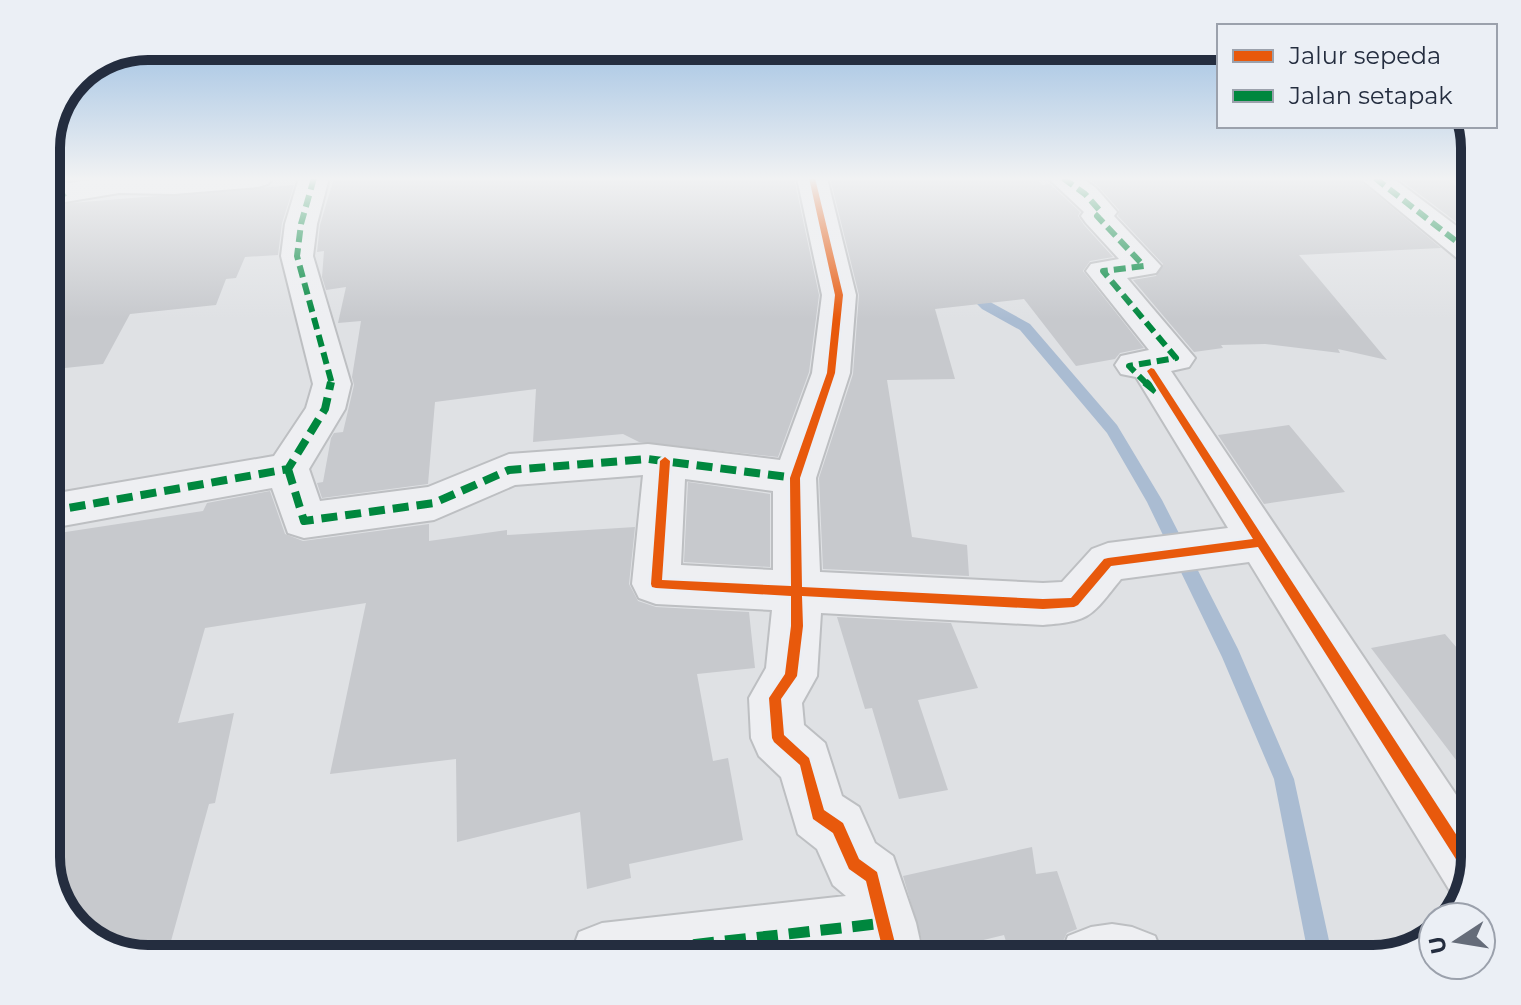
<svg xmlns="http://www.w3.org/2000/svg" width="1521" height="1005" viewBox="0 0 1521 1005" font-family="Montserrat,sans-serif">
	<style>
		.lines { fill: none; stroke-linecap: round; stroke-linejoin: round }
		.stream { fill: #aabcd2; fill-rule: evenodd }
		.building { fill: #c7c9cd }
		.street-casing { stroke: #bdbfc2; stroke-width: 4 }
		.street { fill: #eeeff2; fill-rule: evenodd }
		.quiet-far2 { stroke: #00873e; stroke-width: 6; stroke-dasharray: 12 6; stroke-linecap: butt }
		.quiet-far1 { stroke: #00873e; stroke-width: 8; stroke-dasharray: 16 8; stroke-linecap: butt }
		.quiet { stroke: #00873e; stroke-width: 11; stroke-dasharray: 21 11; stroke-linecap: butt }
		.cycleway-casing { stroke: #ebeff5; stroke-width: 5 }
		.cycleway { fill: #e8590c; fill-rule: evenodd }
		.rim { fill: none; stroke: #242d3f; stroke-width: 10 }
	</style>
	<rect width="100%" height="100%" fill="#dfe1e4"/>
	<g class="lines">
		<!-- stream -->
		<path class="stream" d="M968,284L992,303L1030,324L1117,425L1162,500L1238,649L1294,779L1333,959H1309L1274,779L1222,657L1147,502L1107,433L1020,330L982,309L964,291L962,288Z"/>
	</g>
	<!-- building -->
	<path class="building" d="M334,178H794L819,295L809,372L778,457L639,442L623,434L533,442L536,389L435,402L428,484L322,498L317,483L323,482L331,438L334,433L343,432L354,385L352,377L361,321L338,323L346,287L326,290L322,277L324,251L317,252L320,225Z
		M830,178H1036L1042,185L1050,184L1080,212L1078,216L1084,225L1113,257L1090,261L1083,271L1144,348L1120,353L1115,359L1076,366L1024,299L935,309L955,379L887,380L912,537L967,545L969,576L823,569L819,478L853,374L859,295Z
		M1088,178H1357L1441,248L1299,255L1387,360L1338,349L1340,353L1265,344L1221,345L1223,348L1194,352L1133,280L1156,276L1163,264L1118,216L1119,210L1098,186Z
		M1398,178H1445L1475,200V236Z
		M294,185L282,223L278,255L245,257L236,278L226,279L216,305L130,314L103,364L46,370V205Z
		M1289,425L1345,492L1264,504L1218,435Z
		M688,482L770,494V567L684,562Z
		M270,491L285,534L303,541L429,524V541L507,530V535L635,527L629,584L638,601L656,607L749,612L755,668L697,674L713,761L728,758L743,840L629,864L631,878L587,889L580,812L457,842L456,759L330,774L366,603L205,628L178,723L234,713L215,803L209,804L166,959H148L92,942L60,907L46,863V535L203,511L207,503Z
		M837,617L951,623L978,688L918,700L948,790L899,799L872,708L865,709Z
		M1445,634L1475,669V785L1371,648Z
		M1032,847L1036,874L1057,871L1077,929L1067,933L1062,943L1009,951L1004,935L926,954L903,876Z"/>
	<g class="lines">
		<defs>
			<path id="street" d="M46,178H57L69,183L102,178H273L268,184L258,187L174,194L119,193L65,202L46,195Z
				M299,178H329L317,224L313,256L351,384L345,409L309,469L320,501L428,487L509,454L648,444L780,460L812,373L822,295L797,178H827L856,295L850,373L816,478L820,572L1043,583L1062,582L1092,549L1108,543L1228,528L1136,377L1121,374L1115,365L1121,356L1149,350L1086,271L1091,264L1119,259L1086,223L1081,216L1084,212L1048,178H1082L1096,188L1117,212L1114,216L1161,266L1156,273L1127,278L1195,358L1189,367L1171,371L1475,823V857L1463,897L1450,891L1249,562L1121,579C1091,616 1092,621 1043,625L821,613L817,676L802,703L804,725L825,743L842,796L859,807L875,843L893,856L916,923L924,959H569L579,932L602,923L846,896L833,885L817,849L798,834L781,777L759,756L751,738L749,698L766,668L772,610L656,604L639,598L632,584L643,475L515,485L434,520L304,538L288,533L272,488L46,529V495L274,456L306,408L313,384L281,256L285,224ZM685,479L773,491V570L681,565Z
				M1360,178H1393L1475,240V266L1463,263Z
				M1112,924L1132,927L1155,936L1164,959H1059L1068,936L1091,927Z"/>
		</defs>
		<!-- street casing -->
		<use href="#street" class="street-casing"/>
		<!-- street -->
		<use href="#street" class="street"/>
		<!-- quiet-far2 -->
		<path class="quiet-far2" d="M314,178L301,224L297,256L332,384
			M1063,178L1085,194L1101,212L1097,216L1144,266L1103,271L1176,358L1129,366L1147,384
			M1375,178L1475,256
			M46,207L65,193"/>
		<!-- quiet-far1 -->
		<path class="quiet-far1" d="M1145,382L1156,391
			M288,469L304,521L434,503L509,470L648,459L795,478
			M46,512L288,469L325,409L331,382"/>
		<!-- quiet -->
		<path class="quiet" d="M601,959L602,955L885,923
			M1091,959L1112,956L1132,959"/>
		<defs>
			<path id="cycleway" d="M809,178H815L843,295L835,373L800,478L802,587L1043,599L1071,598L1104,559L1108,558L1253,539L1147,371L1151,368L1154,369L1474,862L1469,876L1466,875L1258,547L1111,566L1078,605L1074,607L1043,609L802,596L803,626L797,676L781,699L784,735L809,758L824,810L843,823L859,859L877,872L899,959H885L866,881L849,869L833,833L813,819L800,765L774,742L772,738L769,698L785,674L791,626V596L656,588L652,587L651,584L660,461L665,457L670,461L662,580L791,586L790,478L827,373L835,295Z"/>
		</defs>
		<!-- cycleway casing -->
		<use href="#cycleway" class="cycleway-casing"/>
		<!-- cycleway -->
		<use href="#cycleway" class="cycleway"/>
	</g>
	<!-- sky -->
	<linearGradient id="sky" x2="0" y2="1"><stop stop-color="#8fb7df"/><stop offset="0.56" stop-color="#f1f2f3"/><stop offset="1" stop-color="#f1f2f3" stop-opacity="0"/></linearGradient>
	<rect width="1521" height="319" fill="url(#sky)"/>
	<!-- crop -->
	<path d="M0 0H1521V1005H0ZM148 60H1373A88 88 0 0 1 1461 148V857A88 88 0 0 1 1373 945H148A88 88 0 0 1 60 857V148A88 88 0 0 1 148 60Z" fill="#ebeff5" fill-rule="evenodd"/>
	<path class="rim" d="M148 60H1373A88 88 0 0 1 1461 148V857A88 88 0 0 1 1373 945H148A88 88 0 0 1 60 857V148A88 88 0 0 1 148 60Z"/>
	<!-- legend -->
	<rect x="1217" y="24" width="280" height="104" fill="#ebeff5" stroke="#9ba1ac" stroke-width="2"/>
	<rect x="1233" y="50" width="40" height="12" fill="#e8590c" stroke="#9ba1ac" stroke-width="2"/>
	<text x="1289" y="64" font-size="24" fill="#242d3f">Jalur sepeda</text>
	<rect x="1233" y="90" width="40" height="12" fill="#00873e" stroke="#9ba1ac" stroke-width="2"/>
	<text x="1289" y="104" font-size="24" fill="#242d3f">Jalan setapak</text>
	<!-- north arrow -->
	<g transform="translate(1457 941) rotate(258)"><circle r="38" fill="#ebeff5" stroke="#9ba1ac" stroke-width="2"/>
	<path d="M0-6L14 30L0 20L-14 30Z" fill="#656c79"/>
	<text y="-12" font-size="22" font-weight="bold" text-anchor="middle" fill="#242d3f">U</text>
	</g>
</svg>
